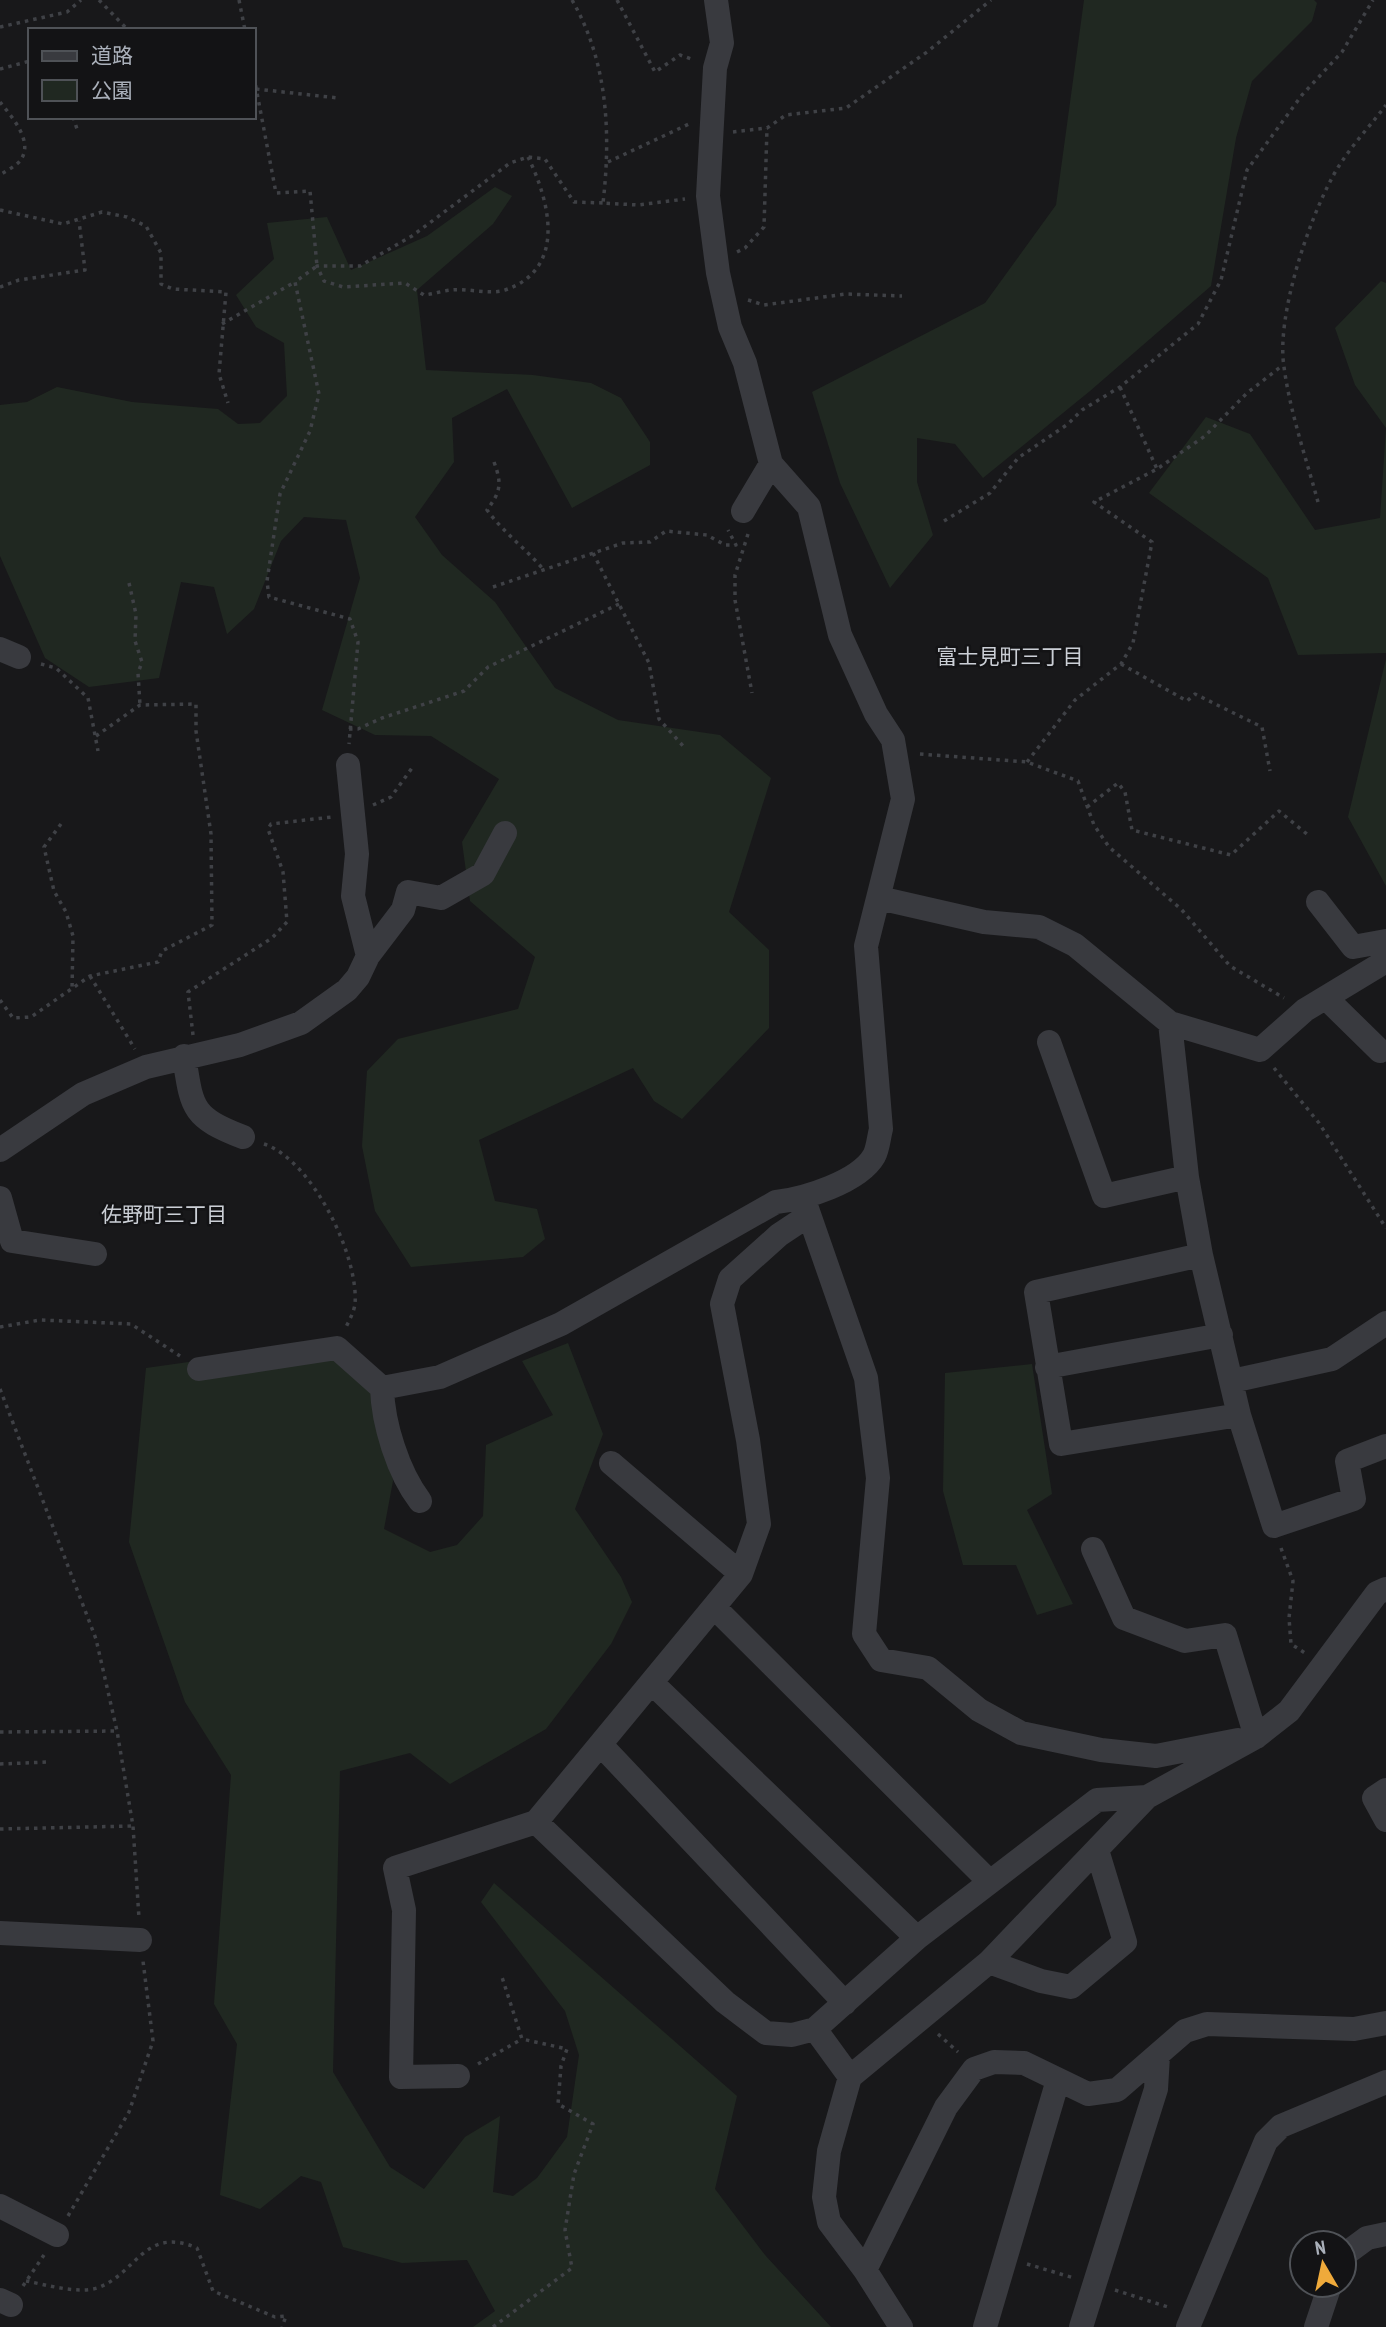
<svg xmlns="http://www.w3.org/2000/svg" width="1386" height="2327" viewBox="0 0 1386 2327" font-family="'PT Sans Narrow','Noto Sans JP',sans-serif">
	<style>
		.green { fill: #202821 }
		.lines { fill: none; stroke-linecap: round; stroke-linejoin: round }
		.path { stroke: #3f4146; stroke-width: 3.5; stroke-dasharray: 3.5 5; stroke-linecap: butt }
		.minor { stroke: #393a3f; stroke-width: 24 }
		.labels { text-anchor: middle; stroke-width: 5; stroke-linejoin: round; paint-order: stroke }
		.neighbourhood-label { font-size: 21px; fill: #cbcfd6; stroke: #131315 }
	</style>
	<rect width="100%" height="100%" fill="#18181a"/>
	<!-- green -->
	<path class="green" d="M1084,0H1314L1317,3L1312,21L1252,81L1236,138L1211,286L1090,391L983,478L955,444L917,438V482L933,535L890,588L840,483L812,392L985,303L1056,205Z
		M495,187L512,196L493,224L417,290L426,370L533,375L591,383L621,398L650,442V465L572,508L507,389L452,418L454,462L415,517L442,555L495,602L555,688L618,720L720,735L771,778L729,912L769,950V1028L682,1119L654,1101L633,1068L479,1140L495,1201L537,1209L545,1239L523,1257L411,1267L375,1211L362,1146L367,1071L398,1039L518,1009L535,957L470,901L462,842L499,779L431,736L375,735L322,710L360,578L346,520L304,517L281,541L254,609L227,634L214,587L181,582L159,678L89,687L45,658L0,556V405L27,402L57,387L132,402L218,409L238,424L260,423L287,396L284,343L256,327L236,295L274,259L267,223L327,217L351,270L427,236Z
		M1381,281L1386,283V653L1298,655L1268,578L1149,493L1206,417L1250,434L1315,530L1380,518L1386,428L1355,385L1335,328Z
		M1386,659V886L1348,817Z
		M330,1342L385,1375L393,1481L384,1529L430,1552L457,1545L483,1516L486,1445L553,1415L522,1361L568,1343L603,1434L575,1509L621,1577L632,1602L611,1644L546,1729L450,1784L410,1753L340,1771L333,2072L390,2167L424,2189L465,2137L500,2116L493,2192L513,2196L537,2178L567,2137L579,2055L565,2011L481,1902L494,1883L737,2096L715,2189L765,2255L831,2327H473L495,2311L467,2260L402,2263L343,2247L321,2182L301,2176L260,2209L220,2195L237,2044L214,2004L231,1775L185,1702L129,1542L146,1368Z
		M1032,1364L1052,1494L1027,1510L1073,1604L1037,1615L1016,1565H963L943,1491L945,1373Z"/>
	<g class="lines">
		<!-- path -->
		<path class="path" d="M99,0L128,30
			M239,0L245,30
			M572,0C608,62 611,134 603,203L638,205L685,199
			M617,0L655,72L680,55L694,60
			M0,27L67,12L81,0
			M0,69L30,61
			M254,77L276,193L310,191L317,266L295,282L319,394L310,431L280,494L267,581L269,597L350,619L358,642L349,744
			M256,89L338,98
			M0,102C11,116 36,143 19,162C14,167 6,171 0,175
			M73,117L78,132
			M733,132L767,128L786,115L846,108L927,52L991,0
			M528,157C550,202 567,269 505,290C489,295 468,288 451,290C442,291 433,294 424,295L405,283L343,287L324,281L317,266H360L412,236L510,163L528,157L545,159L574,202L603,203
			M608,162L689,124
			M0,210L63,224L102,212L127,217L146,226L161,253V284L173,289L226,292L219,374L228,403
			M737,252L745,248L764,227L767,128
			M0,287L19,280L85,270L79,221
			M748,300L764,305L846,294L902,296
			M222,324L295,282
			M1120,387L1157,469
			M494,462C502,484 501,491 487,510C503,532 525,548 543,569
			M1318,502C1306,458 1290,412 1284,367C1276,317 1308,222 1332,178C1346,151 1368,129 1386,105
			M944,521L990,493L1018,458L1068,424L1082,410L1120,387L1198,324L1221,280L1247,170L1302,95L1342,52L1373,0
			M748,534L735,575V600L752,693
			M593,553L649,663L659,719L684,747
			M129,583L136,614L135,641L142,662L138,673L140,705
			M493,587L623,543L650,542L666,531L707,535L725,545H736L728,530
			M41,664L56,668L88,698L98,751
			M1121,664L1187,701L1195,694L1262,727L1270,771
			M349,729H358L382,718L464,691L488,667L619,604
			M920,754L1027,762L1078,781L1094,825L1109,847L1181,909L1230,966L1284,998
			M1027,762L1075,700L1121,664L1133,643L1152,542L1094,502L1157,469L1205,436L1247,393L1283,365
			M373,805L391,797L412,768
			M1087,807L1118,783L1125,792L1132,830L1231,855L1279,811L1308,835
			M61,824L44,847L54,891L66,912L73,936L72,991
			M90,976L135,1049
			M0,1000L13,1018L31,1017L90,976L158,962L162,951L212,925L211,834L196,731V704L140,705L96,736
			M193,1035L188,992L272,938L287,922L283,872L268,829L271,824L332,817
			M1274,1068L1319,1123L1386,1228
			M264,1144C312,1160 359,1256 355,1304C354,1312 349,1321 345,1329
			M0,1327L40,1320L131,1324L180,1356
			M0,1389L96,1639L117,1731L133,1826L139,1918
			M1281,1548L1293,1581L1289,1618L1291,1644L1305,1653
			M0,1732L117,1731
			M0,1764L48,1762
			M0,1829L133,1826
			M938,2034L958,2052
			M478,2064L522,2039
			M68,2216L129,2112L153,2041L143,1961
			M1027,2264L1074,2278
			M26,2281C48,2285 76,2294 97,2288C136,2275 144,2225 197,2248L213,2291L275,2317L286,2316L282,2327
			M23,2286L44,2255
			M1115,2290L1171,2308
			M493,2327L572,2268L565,2230L574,2174L593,2124L558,2104L561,2066L567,2049L522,2039L501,1974"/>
		<!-- minor -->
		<path class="minor" d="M743,511L771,464
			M0,649L19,657
			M879,898L984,922L1039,927L1075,945L1170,1023L1187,1177L1201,1255L1239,1415L1274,1526L1354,1499L1347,1461L1386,1446
			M1318,902L1353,947L1386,941
			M368,956L403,910L408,892L441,898L483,874L505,833
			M1326,998L1380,1051
			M1170,1023L1260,1050L1305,1010L1386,961
			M1049,1042L1104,1196L1187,1177
			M184,1056C192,1108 191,1117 243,1137
			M0,1150L83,1094L146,1067L240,1045L301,1023L347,990L358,977L368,956L353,896L357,854L348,765
			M0,1198L12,1241L95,1254
			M804,1200L866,1378L878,1478L864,1634L881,1660L928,1668L979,1710L1021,1733L1101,1750L1156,1756L1238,1740
			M1201,1255L1036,1292L1061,1444L1239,1415
			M1047,1367L1221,1335
			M199,1369L337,1348L382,1388L440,1377L561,1324L776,1202C804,1199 859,1182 874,1156C878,1149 879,1136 881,1129L866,946L903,799L893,740L876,714L840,635L809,507L771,464L745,363L730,327L718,273L708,196L715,68L722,43L716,0
			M1232,1381L1332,1359L1386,1323
			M382,1388C383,1424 398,1472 420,1501
			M611,1463L741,1574
			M1093,1549L1124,1618L1185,1641L1225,1635L1256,1737
			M715,1608L990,1882
			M652,1683L917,1938
			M601,1745L845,2003
			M1386,1790L1374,1798L1386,1820
			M536,1822L725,2002L766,2033L792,2035L815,2029L917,1938L1097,1800L1147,1797L1256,1737L1289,1711L1377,1593L1386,1589
			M0,1933L140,1940
			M989,1962L1041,1981L1071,1987L1125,1942L1097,1850
			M815,2029L850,2077L829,2151L824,2197L829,2222L865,2270L901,2327
			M458,2076L401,2077L404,1910L395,1868L536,1822L741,1574L759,1524L748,1440L722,1304L730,1279L779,1235L809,1215
			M850,2077L989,1962L1147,1797
			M0,2206L57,2235
			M1344,2255L1367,2238L1386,2234
			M865,2270L946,2107L974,2069L994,2062L1024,2063L1088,2094L1117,2090L1185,2031L1207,2024L1354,2029L1386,2023
			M0,2300L11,2305
			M985,2327L1058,2080
			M1081,2327L1156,2089L1158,2056
			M1188,2327L1266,2141L1281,2126L1386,2082
			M1316,2327L1330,2285"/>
	</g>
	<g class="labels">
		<!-- neighbourhood labels -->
		<g class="neighbourhood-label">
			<text x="1010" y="664">富士見町三丁目</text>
			<text x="164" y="1222">佐野町三丁目</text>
		</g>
	</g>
	<!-- legend -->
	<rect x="28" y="28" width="228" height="91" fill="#131315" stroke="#4f5257" stroke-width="2"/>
	<rect x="42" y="51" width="35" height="10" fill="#393a3f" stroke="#4f5257" stroke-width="2"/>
	<text x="91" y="63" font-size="21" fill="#aab0ba">道路</text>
	<rect x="42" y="80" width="35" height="21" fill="#202821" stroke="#4f5257" stroke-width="2"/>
	<text x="91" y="98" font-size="21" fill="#aab0ba">公園</text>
	<!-- north arrow -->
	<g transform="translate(1323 2264) rotate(351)"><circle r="33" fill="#131315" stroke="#4f5257" stroke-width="2"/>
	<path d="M0-5L12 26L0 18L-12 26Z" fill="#efaa3b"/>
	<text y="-10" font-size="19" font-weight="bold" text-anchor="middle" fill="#aab0ba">N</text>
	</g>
</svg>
